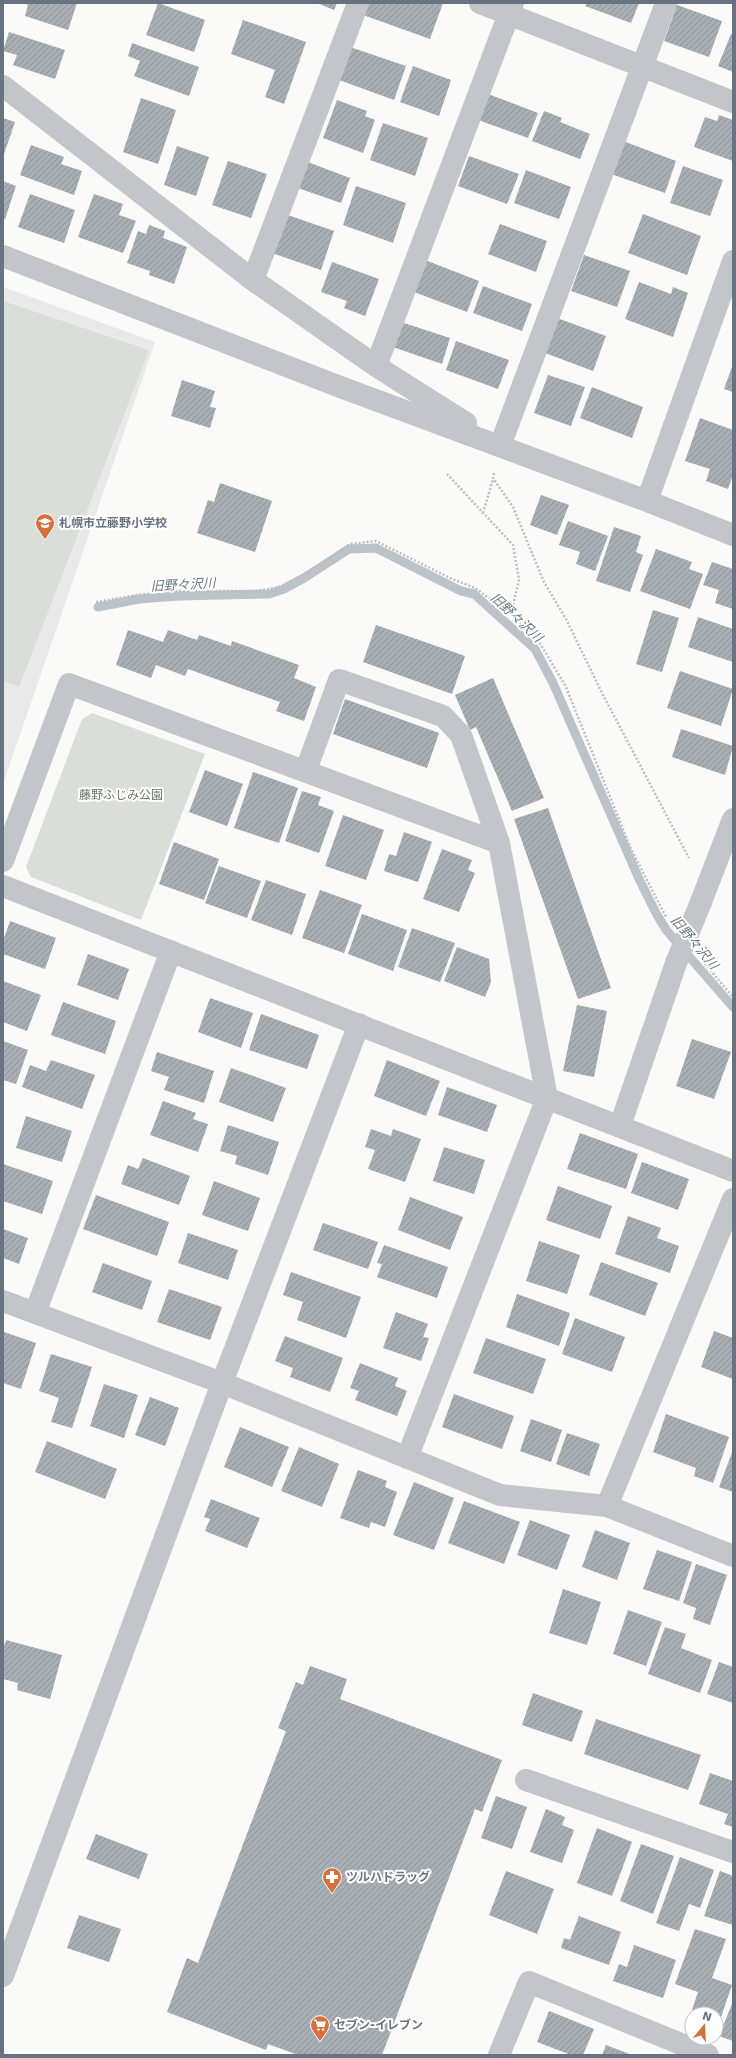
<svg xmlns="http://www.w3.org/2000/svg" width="736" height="2058" viewBox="0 0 736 2058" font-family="'DejaVu Sans','Noto Sans JP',sans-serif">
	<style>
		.built { fill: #e8e9e8 }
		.green { fill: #d9ded8 }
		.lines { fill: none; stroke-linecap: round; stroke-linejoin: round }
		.stream { stroke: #bbc3c8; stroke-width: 9 }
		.building { fill: url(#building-hatch) }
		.path { stroke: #bcbec1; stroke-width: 2.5; stroke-dasharray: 2 2; stroke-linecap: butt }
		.minor { stroke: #c2c5c9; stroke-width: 22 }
		.minor-bridge { stroke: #c2c5c9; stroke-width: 22 }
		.labels { text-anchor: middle; stroke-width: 4; stroke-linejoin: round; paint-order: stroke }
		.poi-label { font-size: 12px; font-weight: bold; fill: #677380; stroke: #fff; text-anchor: start }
		.park-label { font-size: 12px; fill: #677966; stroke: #fff }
		.water-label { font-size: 13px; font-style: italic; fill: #677781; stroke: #fff }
	</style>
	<defs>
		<pattern id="building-hatch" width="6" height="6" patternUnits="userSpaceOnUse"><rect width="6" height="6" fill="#a7aeb4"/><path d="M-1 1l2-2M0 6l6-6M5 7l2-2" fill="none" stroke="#8c9298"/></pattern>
	</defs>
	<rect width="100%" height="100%" fill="#fafaf8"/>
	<!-- built -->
	<path class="built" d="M3,287L155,342L3,784Z"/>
	<!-- green -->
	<path class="green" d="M3,301L149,350L19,687L3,681Z
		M92,713L205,754L141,920L31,877L26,867L82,719Z"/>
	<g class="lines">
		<!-- stream -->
		<path class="stream" d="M98,607L139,599L178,596L269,594L284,589L304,578L349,549L376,548L461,591L474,594L535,649L553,683L640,881L657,915L667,931L733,1007"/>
	</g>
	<!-- building -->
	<path class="building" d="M23,3H77L68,30L25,16L28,5Z
		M158,3L205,20L194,52L146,35Z
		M317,3H337L334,10Z
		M368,3H443L430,39L363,15Z
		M587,3H639L631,23L585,6Z
		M677,5L722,21L709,57L664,41Z
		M243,20L306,42L284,104L265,97L275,70L231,54Z
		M9,32L65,50L55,79L13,65L17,55L3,51Z
		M731,34L733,35V72L718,66Z
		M132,43L199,67L189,96L134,76L140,61L128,56Z
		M350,47L406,66L394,100L339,80Z
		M413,66L451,80L439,116L400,102Z
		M488,94L538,113L528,138L478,120Z
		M141,98L176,110L158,164L123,152Z
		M337,100L367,111L365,116L375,120L363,153L323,138Z
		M544,111L562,118L560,122L590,134L580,159L532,141Z
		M719,115L733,120V161L694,147L705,117L717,121Z
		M3,118L15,122L3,157Z
		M383,123L428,138L415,176L370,160Z
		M623,141L676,161L665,193L611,174Z
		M31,145L64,157L61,164L82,171L74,195L20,175Z
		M177,146L209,157L196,196L164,185Z
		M469,156L519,174L507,204L458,186Z
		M228,161L267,174L251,218L212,205Z
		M305,161L350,178L341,203L295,187Z
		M683,166L723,180L710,216L670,203Z
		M526,170L571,187L559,219L514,203Z
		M3,181L16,186L5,219L3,218Z
		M356,186L406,203L393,243L343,225Z
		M30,194L75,210L64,243L18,227Z
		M94,194L123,204L119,215L136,221L123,253L78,237Z
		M285,214L334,231L321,270L272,253Z
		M643,214L701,236L687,275L628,253Z
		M500,224L547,241L536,272L488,254Z
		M149,225L165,231L163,238L187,247L174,284L149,275L150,271L127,263L138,231L146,234Z
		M584,255L630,271L617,307L571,291Z
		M425,260L479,281L467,312L414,292Z
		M332,262L379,279L365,316L344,308L347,301L321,292Z
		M639,282L671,294L673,287L688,293L673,337L625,319Z
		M483,286L532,304L522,331L473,313Z
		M557,318L606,336L593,371L545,353Z
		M401,322L450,338L442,364L393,347Z
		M456,341L509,360L498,389L446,370Z
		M733,364V392L724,389Z
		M548,375L585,387L571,426L534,413Z
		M182,380L215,391L210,407L216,408L210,428L171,416Z
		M592,387L643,407L632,438L580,418Z
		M700,418L733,430V475L728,489L706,481L710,469L685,461Z
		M220,483L272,501L255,552L197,533L208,500L214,502Z
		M541,495L569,505L557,535L530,525Z
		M568,521L608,536L595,571L576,564L580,552L559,545Z
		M614,527L641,536L636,552L643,555L630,592L596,581Z
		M656,549L692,562L689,569L703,574L690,609L640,591Z
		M712,562L733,569V609L715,603L719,590L703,585Z
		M653,610L679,618L662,672L636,664Z
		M698,617L733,629V662L688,647Z
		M376,625L465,656L452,694L363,662Z
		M128,630L163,642L168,630L197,640L199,635L231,646L232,641L299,665L294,678L316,687L304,721L276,711L280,702L188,669L185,676L156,665L151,678L116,665Z
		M680,671L733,689L721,726L667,708Z
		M493,678L544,798L512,811L476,727L470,730L455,695Z
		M345,699L439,733L427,768L333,734Z
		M681,729L733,746L725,775L672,757Z
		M205,770L243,784L227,826L189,812Z
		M253,772L298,788L279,843L234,828Z
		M302,791L321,797L318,805L334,811L319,853L285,841Z
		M548,808L611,988L578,999L514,819Z
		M343,815L384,830L366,880L325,866Z
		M404,832L432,842L418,882L384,871L389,854L396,856Z
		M174,842L219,859L204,900L159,884Z
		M442,849L472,860L468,870L475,873L459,912L423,899Z
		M219,866L261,881L247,918L205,903Z
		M266,880L306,894L292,935L251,920Z
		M320,890L362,905L344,953L302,938Z
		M362,914L407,930L393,971L348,954Z
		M10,921L56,938L45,969L3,954V941Z
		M412,928L455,943L440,982L398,967Z
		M457,947L489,959L491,982L485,997L444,981Z
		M88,954L129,969L118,1000L77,985Z
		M3,981L41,995L27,1031L3,1022Z
		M210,998L253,1013L241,1048L198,1032Z
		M63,1002L116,1021L105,1054L51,1035Z
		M577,1005L607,1011L594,1077L563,1071Z
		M261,1014L319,1035L307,1069L249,1050Z
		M692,1039L731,1052L714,1099L676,1086Z
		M3,1041L28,1050L16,1084L3,1080Z
		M157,1052L214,1071L204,1103L164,1090L169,1077L151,1071Z
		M51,1060L95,1075L82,1109L22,1087L30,1065L46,1071Z
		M387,1060L440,1081L426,1116L374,1096Z
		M231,1068L286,1088L273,1122L219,1102Z
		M447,1087L497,1105L487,1132L438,1115Z
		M163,1101L196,1113L193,1119L208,1124L198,1152L150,1135Z
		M26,1116L72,1131L62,1162L16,1148Z
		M228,1125L279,1142L268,1175L235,1164L237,1156L220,1151Z
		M371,1129L391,1136L393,1129L421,1139L405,1182L368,1169L375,1150L365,1147Z
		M580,1133L638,1154L626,1189L567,1169Z
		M444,1147L485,1160L474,1194L433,1181Z
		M143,1158L190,1176L179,1205L121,1184L128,1165L138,1169Z
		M642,1162L689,1179L678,1210L631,1193Z
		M3,1164L53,1181L42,1214L3,1201Z
		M214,1181L260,1198L248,1231L202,1215Z
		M558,1186L612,1206L600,1239L546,1220Z
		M96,1195L169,1222L157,1256L83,1229Z
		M410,1197L463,1217L450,1250L398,1230Z
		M628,1216L661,1228L657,1238L679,1246L670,1273L615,1254Z
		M323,1223L378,1242L368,1269L313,1250Z
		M3,1229L28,1238L19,1264L3,1258Z
		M188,1233L238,1250L228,1280L178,1263Z
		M539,1241L580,1255L567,1294L526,1281Z
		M384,1245L448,1267L437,1298L377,1277L382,1264L377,1263Z
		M601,1262L658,1283L645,1316L589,1295Z
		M103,1263L152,1281L142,1310L92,1292Z
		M291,1272L361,1297L346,1338L297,1320L303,1302L283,1295Z
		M169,1289L222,1307L210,1340L157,1322Z
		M517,1294L570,1313L559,1346L506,1327Z
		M396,1312L428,1324L423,1337L429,1338L421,1361L383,1348Z
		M575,1318L625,1337L612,1372L562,1354Z
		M714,1331L733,1338V1379L701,1367Z
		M4,1332L36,1343L21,1389L3,1383Z
		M285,1336L343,1358L330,1392L290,1377L293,1368L275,1361Z
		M486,1338L546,1359L533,1394L473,1373Z
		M51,1354L92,1367L72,1428L51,1422L59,1398L39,1391Z
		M360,1363L398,1378L395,1386L407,1391L397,1416L355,1400L359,1391L350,1388Z
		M104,1384L138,1395L124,1438L90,1426Z
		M454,1394L514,1416L502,1449L442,1427Z
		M150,1397L179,1408L165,1446L135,1435Z
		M666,1414L729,1437L713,1483L694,1476L696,1468L653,1452Z
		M531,1419L562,1430L551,1462L520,1451Z
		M240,1427L289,1447L272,1487L224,1467Z
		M567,1433L600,1444L589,1476L556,1464Z
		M47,1441L117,1469L105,1499L35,1472Z
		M299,1447L339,1464L322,1507L281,1491Z
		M733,1450V1492L719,1487Z
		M358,1470L387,1481L385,1487L397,1492L385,1527L371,1522L369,1528L340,1518Z
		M414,1482L454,1498L434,1550L393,1535Z
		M211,1499L260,1518L247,1548L205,1531L210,1519L204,1517Z
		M464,1501L520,1522L504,1564L448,1543Z
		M530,1520L570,1535L557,1570L517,1555Z
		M595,1530L630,1543L617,1580L582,1567Z
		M657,1550L692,1562L679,1601L643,1589Z
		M696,1564L727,1575L710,1625L693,1619L696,1608L683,1603Z
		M563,1589L601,1602L587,1645L549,1633Z
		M628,1610L662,1622L646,1666L613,1654Z
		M665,1627L686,1634L681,1648L712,1660L700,1693L648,1674Z
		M6,1640L62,1655L50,1699L17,1690L18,1683L3,1679V1650Z
		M719,1662L733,1667V1703L707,1694Z
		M310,1666L347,1679L340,1699L502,1760L482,1812L475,1809L382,2055H298L268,2044L266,2050L167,2012L187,1958L198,1963L286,1731L278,1728L296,1682L303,1685Z
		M533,1693L583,1711L572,1742L522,1725Z
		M596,1719L701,1755L688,1790L584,1754Z
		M710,1773L733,1781V1827L724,1824L728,1814L699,1804Z
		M496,1796L527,1807L512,1849L481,1838Z
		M546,1809L565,1817L562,1825L574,1830L562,1863L530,1852Z
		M597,1828L632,1842L612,1896L577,1883Z
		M96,1834L148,1854L139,1879L86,1859Z
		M641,1844L674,1856L653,1914L620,1901Z
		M680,1857L714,1870L700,1908L689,1904L679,1931L656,1923Z
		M506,1871L554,1889L537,1934L489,1915Z
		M720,1871L733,1876V1925L704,1916Z
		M79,1915L121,1929L109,1962L67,1948Z
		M579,1916L621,1932L609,1965L561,1948L564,1938L570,1940Z
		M695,1929L726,1939L712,1978L732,1985L720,2020L716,2018V2014H704L692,2010L698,1992L675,1984Z
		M634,1945L676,1960L663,1998L613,1981L619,1964L627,1967Z
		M732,2004H733V2041L719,2036Z
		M549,2011L594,2029L583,2055H571L537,2042Z
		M606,2045L632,2055H602Z"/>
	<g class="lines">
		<!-- path -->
		<path class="path" d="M494,473L493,478L513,507L544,582L566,619L602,693L689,858
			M447,474L513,545L519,580L511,614
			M483,513L493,479
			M96,602L137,595L177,591H257L279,587L305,574L350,544L376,541L452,579L475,588L511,614L541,645L566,687L631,849L666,917
			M705,964L733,997"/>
		<!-- minor -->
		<path class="minor" d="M480,3L733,102
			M3,86L253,280L376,366L466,423
			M3,256L343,388L647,501L733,535
			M253,280L358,3
			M376,366L513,3
			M500,446L666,3
			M647,501L733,261
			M306,770L339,680L443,716L461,735L499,843L547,1098L407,1458
			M3,861L69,684L499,843
			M3,886L733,1171
			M701,902L733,819
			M620,1126L676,963
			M733,1199L607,1506L733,1556
			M3,1301L222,1383L500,1495L607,1506
			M35,1313L171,951
			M526,1780L733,1852
			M3,1976L222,1383L359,1024
			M499,2055L529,1982L708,2055"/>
		<!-- minor-bridge -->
		<path class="minor-bridge" d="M676,963L701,902"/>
	</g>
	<!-- icons -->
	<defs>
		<symbol id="school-pin" viewBox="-11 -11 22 30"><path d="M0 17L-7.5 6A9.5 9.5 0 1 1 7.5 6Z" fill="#d4713e" stroke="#fff"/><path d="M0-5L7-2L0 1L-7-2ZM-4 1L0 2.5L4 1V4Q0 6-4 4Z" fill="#fff"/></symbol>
		<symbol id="pharmacy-pin" viewBox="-11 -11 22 30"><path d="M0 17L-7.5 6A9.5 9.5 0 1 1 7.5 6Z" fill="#d4713e" stroke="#fff"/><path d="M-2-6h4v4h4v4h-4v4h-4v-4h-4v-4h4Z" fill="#fff"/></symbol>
		<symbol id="supermarket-pin" viewBox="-11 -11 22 30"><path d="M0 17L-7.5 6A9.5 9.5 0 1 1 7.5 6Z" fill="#d4713e" stroke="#fff"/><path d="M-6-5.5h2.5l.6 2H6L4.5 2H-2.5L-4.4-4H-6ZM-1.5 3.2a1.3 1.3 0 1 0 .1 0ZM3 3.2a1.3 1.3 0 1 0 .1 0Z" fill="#fff"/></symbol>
	</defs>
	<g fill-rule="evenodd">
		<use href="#school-pin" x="34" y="512" width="22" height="30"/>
		<use href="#pharmacy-pin" x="321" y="1866" width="22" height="30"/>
		<use href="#supermarket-pin" x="309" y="2014" width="22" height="30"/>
	</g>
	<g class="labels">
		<!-- poi labels -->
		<g class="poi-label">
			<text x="59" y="527">札幌市立藤野小学校</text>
			<text x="346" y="1881">ツルハドラッグ</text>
			<text x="334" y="2029">セブン-イレブン</text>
		</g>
		<!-- park labels -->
		<g class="park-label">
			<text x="121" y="799">藤野ふじみ公園</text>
		</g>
		<!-- water labels -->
		<g class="water-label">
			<text transform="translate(183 584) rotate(-3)" y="5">旧野々沢川</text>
			<text transform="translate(517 617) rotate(43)" y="5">旧野々沢川</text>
			<text transform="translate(695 942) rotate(50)" y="5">旧野々沢川</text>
		</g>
	</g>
	<!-- border -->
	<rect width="736" height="2058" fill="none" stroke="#677380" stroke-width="8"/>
	<!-- north arrow -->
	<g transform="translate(704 2026) rotate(18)"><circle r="19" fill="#ffffff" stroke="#c2c7cc"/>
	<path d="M0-3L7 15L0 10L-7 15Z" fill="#d4713e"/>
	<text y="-6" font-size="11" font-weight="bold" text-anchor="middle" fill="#677380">N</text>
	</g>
</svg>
